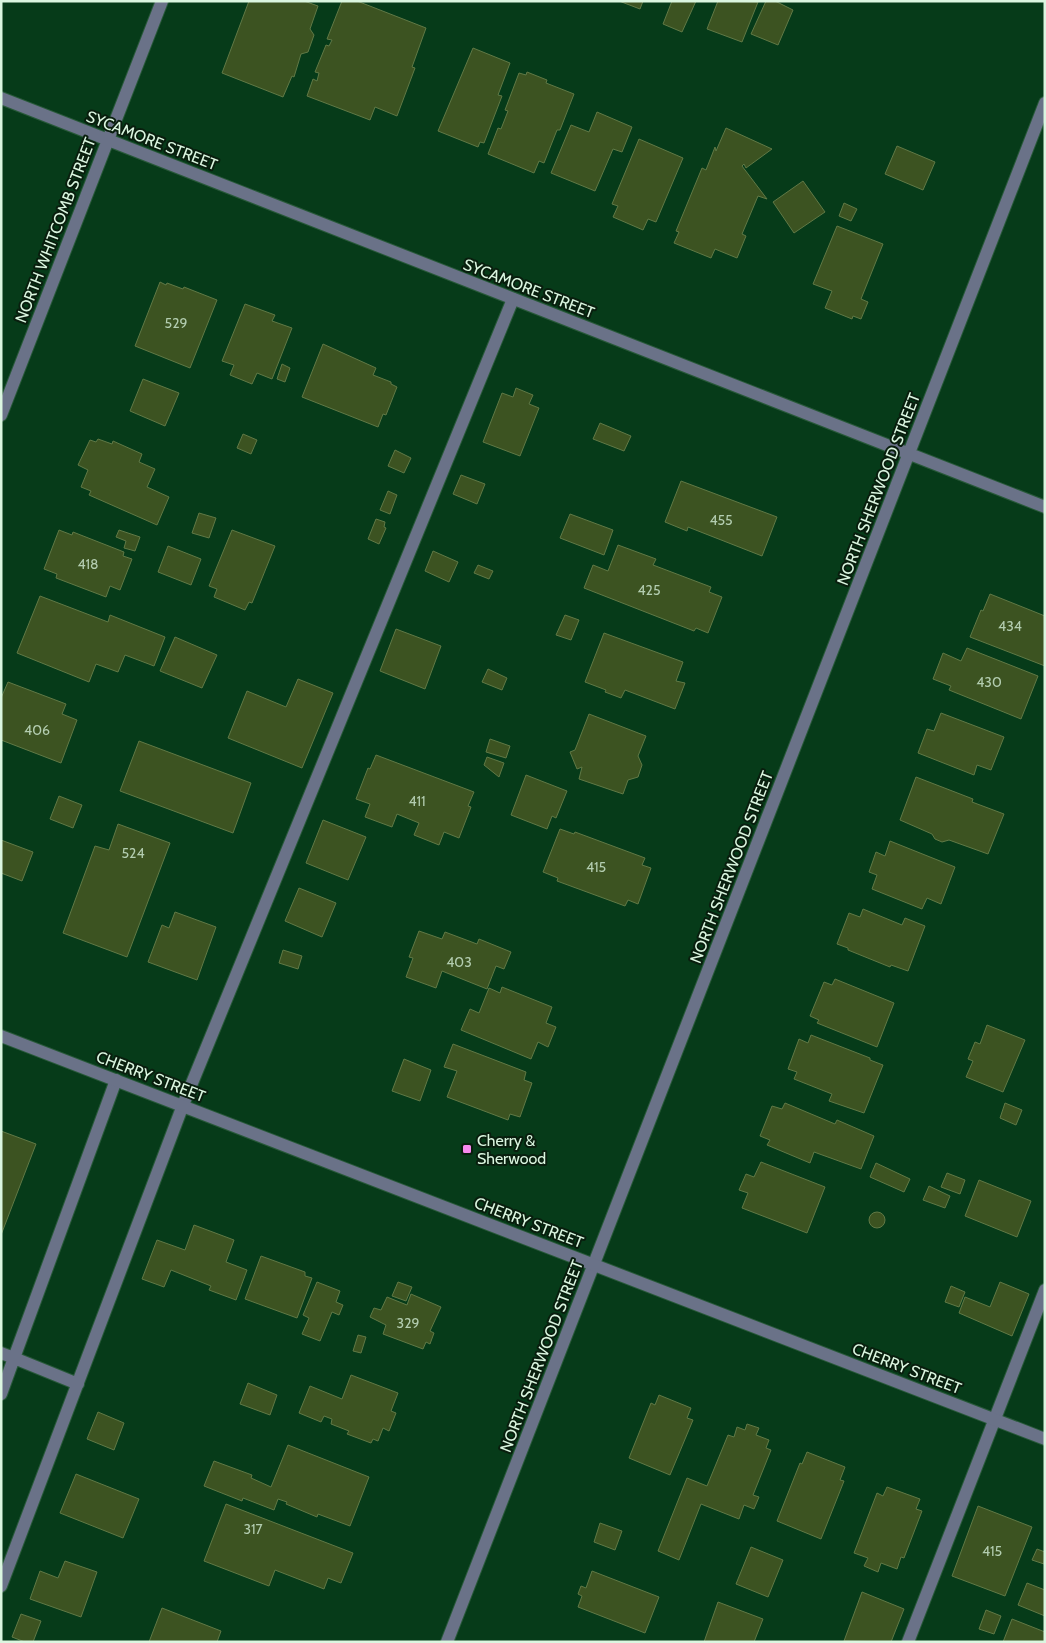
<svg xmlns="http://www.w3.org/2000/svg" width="1046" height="1643" viewBox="0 0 1046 1643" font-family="Cabin,sans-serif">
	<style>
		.building { fill: #3c5321; stroke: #607946 }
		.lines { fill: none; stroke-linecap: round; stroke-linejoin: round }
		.service-casing { stroke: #285939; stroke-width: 14 }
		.minor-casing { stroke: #285939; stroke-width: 14 }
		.tertiary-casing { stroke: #285939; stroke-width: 14 }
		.service { stroke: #6a7288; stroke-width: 12 }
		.minor { stroke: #6a7288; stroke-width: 12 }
		.tertiary { stroke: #6a7288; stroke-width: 12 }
		.poi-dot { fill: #f689ed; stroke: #091e0e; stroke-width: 2 }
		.labels { text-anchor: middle; stroke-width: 4; stroke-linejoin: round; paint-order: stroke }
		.number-label { font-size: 14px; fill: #b3cdb0 }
		.street-label { font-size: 16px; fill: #dbf6e0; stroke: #091e0e }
		.poi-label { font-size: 16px; fill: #dbf6e0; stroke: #091e0e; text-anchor: start }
	</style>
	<rect width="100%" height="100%" fill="#063b19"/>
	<!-- building -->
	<path class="building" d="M249,1H304L318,6L310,29L314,35L308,52L301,54L294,77L292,76L283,97L222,73Z
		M342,1H357L426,28L412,67L415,68L397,116L375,107L370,120L307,96L313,79L317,81L319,73L315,72L326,45L329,46L332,40L327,39Z
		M619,1H643L640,9Z
		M672,1H696L682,32L663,24Z
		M718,1L758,2L742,42L707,29Z
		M766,1H775L793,10L778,45L751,34Z
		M473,48L510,63L498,95L502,96L484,143L480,142L478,147L438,131Z
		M527,72L547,80L546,83L574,94L560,130H557L544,163L539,161L534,173L488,154L498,128L501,129L508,111L505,110L519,73L526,75Z
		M597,112L632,127L622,152L613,149L595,191L551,173L571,125L589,132Z
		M726,128L772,149L746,168L744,164L742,166L767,199L758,196L742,234L746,236L737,258L715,249L711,258L674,243L679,232L676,231L702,168L706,170L715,147L716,151Z
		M639,139L683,158L656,222L648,219L643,230L613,217L618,206L612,204Z
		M897,146L935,162L923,190L885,174Z
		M803,181L825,212L794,233L773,202Z
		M844,203L857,209L851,221L839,216Z
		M837,226L883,244L861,299L868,302L861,319L853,316L852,319L825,308L832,291L813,284Z
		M160,282L166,285L167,283L183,289L184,287L217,300L190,368L135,346Z
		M245,304L275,315L272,321L292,328L272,379L257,373L252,384L230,375L234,365L222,361Z
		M323,344L376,368L373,375L391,382V384L397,387L386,415L383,414L378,427L302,397Z
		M282,364L290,368L285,382L277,379Z
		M143,379L179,393L165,426L130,411Z
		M516,388L533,395L529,404L539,408L520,456L483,442L502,393L513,397Z
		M600,423L631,436L624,451L593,439Z
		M243,434L257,440L251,454L237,448Z
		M98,439L112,444L113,441L142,454L139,462L155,469L147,487L169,497L157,525L89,495L91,491L81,487L88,470L78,465L90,440L96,442Z
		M395,450L411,458L404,473L388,466Z
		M461,475L485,484L477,504L453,494Z
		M681,481L777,517L762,556L688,527L687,531L665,522Z
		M388,491L397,495L390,514L380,510Z
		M199,513L216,518L209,538L192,533Z
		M570,514L613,530L604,555L560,538Z
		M376,519L385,522L384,527L386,528L379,544L368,539Z
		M59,530L72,535L73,532L124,552L123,556L132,559L120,590L110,586L106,597L56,578L57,574L44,569Z
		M119,530L140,537L135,551L124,548L126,541L116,537Z
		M232,530L275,546L252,603L249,602L245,610L214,597L217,589L209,586Z
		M618,545L656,559L653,565L711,587L709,592L722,597L708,633L696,628L694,631L584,588L593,565L608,571Z
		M168,546L201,559L191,585L158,572Z
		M433,551L458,562L449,582L425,571Z
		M478,565L493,571L489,579L474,573Z
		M990,594L1045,616V666L970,637L981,610L983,611Z
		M40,596L108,622L110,615L165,637L154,666L125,655L118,672L96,664L89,682L17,653Z
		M565,615L579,620L571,640L556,635Z
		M396,629L441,646L425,689L380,671Z
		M604,633L683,662L676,681L685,683L675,709L625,690L621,698L605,692L606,690L585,682Z
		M175,637L217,655L202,688L160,671Z
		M967,648L1038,676L1021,719L949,690L951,686L933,679L943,653L961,661Z
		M488,669L507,678L502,690L482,682Z
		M298,679L333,693L302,768L228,738L247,691L286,707Z
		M8,682L66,704L62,714L77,720L61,763L1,740V698Z
		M941,713L1004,737L991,770L977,765L974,775L918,753L927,729L934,731Z
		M589,714L646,736L638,756L642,765L638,777L628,780L623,794L579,779L582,767L577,769L570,752L575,750Z
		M490,739L510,746L506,758L486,752Z
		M139,741L251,783L233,833L120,791Z
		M376,755L474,792L468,806L471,807L459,838L444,832L439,845L414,835L419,823L397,814L392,827L365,817L370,804L356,799L368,768L370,769Z
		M487,757L504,763L499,777L484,765Z
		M526,775L567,791L556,818L552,816L547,829L511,815Z
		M916,777L973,799L972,802L1004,814L988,854L949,840L942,842L935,839L932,834L900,820Z
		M59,796L82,805L73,828L50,819Z
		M323,820L366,837L348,880L306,863Z
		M118,824L170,843L127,957L63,933L95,846L109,850Z
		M560,829L574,834L575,832L645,858L642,865L651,868L638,904L628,900L625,906L557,881L558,878L543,872Z
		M1,840L33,852L22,881L1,873Z
		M890,841L955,867L941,904L927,898L922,909L872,889L877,875L869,872L876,852L885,856Z
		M299,888L336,903L322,937L285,921Z
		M863,909L902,925L905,918L925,926L908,971L891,965L890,967L848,950V948L837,944L849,913L860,917Z
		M175,912L216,927L197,980L148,962L162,925L169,928Z
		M419,931L442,939L445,932L477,944L479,939L511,952L504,969L496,966L487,989L442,971L436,988L406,977L413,958L409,957Z
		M283,950L302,956L298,969L279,963Z
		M835,979L894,1003L877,1047L817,1023L819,1020L810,1016L824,982L832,985Z
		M502,987L552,1007L546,1023L556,1027L548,1047L538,1042L531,1059L461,1030L470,1009L479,1013L489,988L500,993Z
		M987,1025L1025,1040L1003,1092L966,1077L973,1061L968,1059L975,1042L980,1044Z
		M811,1035L870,1058V1060L883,1065L864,1113L829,1101L832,1094L794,1079L797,1072L788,1069L799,1039L808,1043Z
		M453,1044L526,1072L524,1080L532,1083L520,1117L510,1114L508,1120L447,1097L457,1071L444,1067Z
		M404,1059L431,1070L420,1101L392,1091Z
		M785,1103L835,1124L837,1120L874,1136L861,1169L814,1152L810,1163L767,1145L770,1140L760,1136L772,1106L782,1109Z
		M1005,1103L1022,1110L1016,1125L1000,1118Z
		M1,1131L36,1144L1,1235Z
		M761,1162L825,1187L807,1233L742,1208L748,1193L739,1190L746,1174L754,1177Z
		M876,1163L910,1179L904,1192L870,1177Z
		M947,1173L965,1180L960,1194L941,1187Z
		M979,1180L1031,1201L1017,1237L965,1216Z
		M929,1186L950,1196L945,1208L923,1200Z
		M869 1220a8 8 0 1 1 16 0a8 8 0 1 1-16 0Z
		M194,1225L234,1240L226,1262L247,1270L236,1300L209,1290L211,1286L171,1270L164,1287L142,1279L157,1240L185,1250Z
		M261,1256L305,1272V1276L312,1278L297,1318L245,1299Z
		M317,1282L340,1291L336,1302L343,1305L339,1315L332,1312L320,1341L302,1334L309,1318L303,1315Z
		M398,1282L412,1287L406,1301L392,1296Z
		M1000,1282L1029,1294L1012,1336L959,1313L965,1297L990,1307Z
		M951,1286L965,1292L959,1307L945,1302Z
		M411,1294L441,1307L430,1331L434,1333L430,1344L426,1342L423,1349L383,1334L386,1325L370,1317L374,1308L381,1310L387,1297L407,1305Z
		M358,1335L366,1337L361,1353L353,1351Z
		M351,1375L398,1393L391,1411L396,1413L389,1431L383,1428L378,1441L373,1439L371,1443L347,1434L349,1431L331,1424L332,1419L324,1416L321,1422L299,1413L310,1386L342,1399Z
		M248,1383L277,1395L270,1415L240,1404Z
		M659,1395L691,1408L687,1418L693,1420L670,1475L629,1458L651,1403L655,1405Z
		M98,1412L124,1423L114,1450L87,1439Z
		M747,1424L759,1428L756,1435L769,1440L766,1448L771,1450L753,1495L759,1497L754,1509L744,1505L739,1519L701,1504L679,1560L658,1551L687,1478L707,1486L728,1435L734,1437L737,1427L745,1430Z
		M288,1445L369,1477L350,1526L318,1514L317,1517L286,1504L287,1502L278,1499L274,1510L243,1498L242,1501L204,1486L214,1461L252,1475L251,1478L271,1487Z
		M807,1452L845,1467L840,1480L844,1481L821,1539L777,1521L800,1463L802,1464Z
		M76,1474L139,1499L123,1538L60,1513Z
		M887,1487L920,1499L916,1509L922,1511L904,1558L901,1557L897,1569L881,1563L878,1572L864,1566L868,1558L854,1553L877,1493L883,1496Z
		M226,1504L353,1553L341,1583L328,1578L324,1589L275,1570L269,1586L204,1561Z
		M978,1506L1032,1527L1005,1596L952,1576Z
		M600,1523L622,1531L615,1550L594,1542Z
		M751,1547L783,1560L768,1597L736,1584Z
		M1037,1549L1045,1552L1044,1564L1032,1560Z
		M65,1561L97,1572L81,1617L30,1599L40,1571L58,1578Z
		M592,1571L659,1597L645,1633L578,1607L582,1596L578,1594L581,1586L586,1588Z
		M1027,1583L1045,1590V1616L1018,1605Z
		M862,1592L904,1609L891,1642L844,1641Z
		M718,1602L763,1619L754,1642H704Z
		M162,1608L221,1631L217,1642H149Z
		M986,1610L1001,1616L994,1634L979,1629Z
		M21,1614L41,1621L33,1642H25L12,1637Z
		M1012,1619L1045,1632V1642H1003Z"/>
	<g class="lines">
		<defs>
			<path id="service" d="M1,1353L14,1358L1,1394
				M78,1384L14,1358L116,1080
				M1,1586L183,1105L513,299
				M908,1642L1045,1290"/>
			<path id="minor" d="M1,98L1045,507
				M1,415L162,1
				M447,1642L1045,103"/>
			<path id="tertiary" d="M1,1036L1045,1439"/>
		</defs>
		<!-- service casing -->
		<use href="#service" class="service-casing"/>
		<!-- minor casing -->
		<use href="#minor" class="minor-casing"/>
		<!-- tertiary casing -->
		<use href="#tertiary" class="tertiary-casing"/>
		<!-- service -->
		<use href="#service" class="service"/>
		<!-- minor -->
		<use href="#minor" class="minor"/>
		<!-- tertiary -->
		<use href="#tertiary" class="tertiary"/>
	</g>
	<!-- markers -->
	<rect class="poi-dot" x="462" y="1144" width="10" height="10" rx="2.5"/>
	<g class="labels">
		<!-- number labels -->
		<g class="number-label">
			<text x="176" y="328">529</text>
			<text x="721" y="525">455</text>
			<text x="88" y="569">418</text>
			<text x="649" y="595">425</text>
			<text x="1010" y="631">434</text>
			<text x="989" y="687">430</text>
			<text x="37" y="735">406</text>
			<text x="417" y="806">411</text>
			<text x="133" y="858">524</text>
			<text x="596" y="872">415</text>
			<text x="459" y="967">403</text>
			<text x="408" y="1328">329</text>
			<text x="253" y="1534">317</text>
			<text x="992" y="1556">415</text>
		</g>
		<!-- street labels -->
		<g class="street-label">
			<text transform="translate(152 140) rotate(21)" y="6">SYCAMORE STREET</text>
			<text transform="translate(55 230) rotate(-69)" y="6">NORTH WHITCOMB STREET</text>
			<text transform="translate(529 288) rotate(21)" y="6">SYCAMORE STREET</text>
			<text transform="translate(878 489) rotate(-69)" y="6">NORTH SHERWOOD STREET</text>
			<text transform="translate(731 867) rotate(-69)" y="6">NORTH SHERWOOD STREET</text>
			<text transform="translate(151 1076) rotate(21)" y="6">CHERRY STREET</text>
			<text transform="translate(529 1222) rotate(21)" y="6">CHERRY STREET</text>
			<text transform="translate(541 1356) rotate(-69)" y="6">NORTH SHERWOOD STREET</text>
			<text transform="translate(907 1368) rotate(21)" y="6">CHERRY STREET</text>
		</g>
		<!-- poi labels -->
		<g class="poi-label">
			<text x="477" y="1146">Cherry &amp;<tspan x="477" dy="18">Sherwood</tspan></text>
		</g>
	</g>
	<!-- border -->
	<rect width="1046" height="1643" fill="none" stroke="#dbf6e0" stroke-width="5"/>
</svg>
